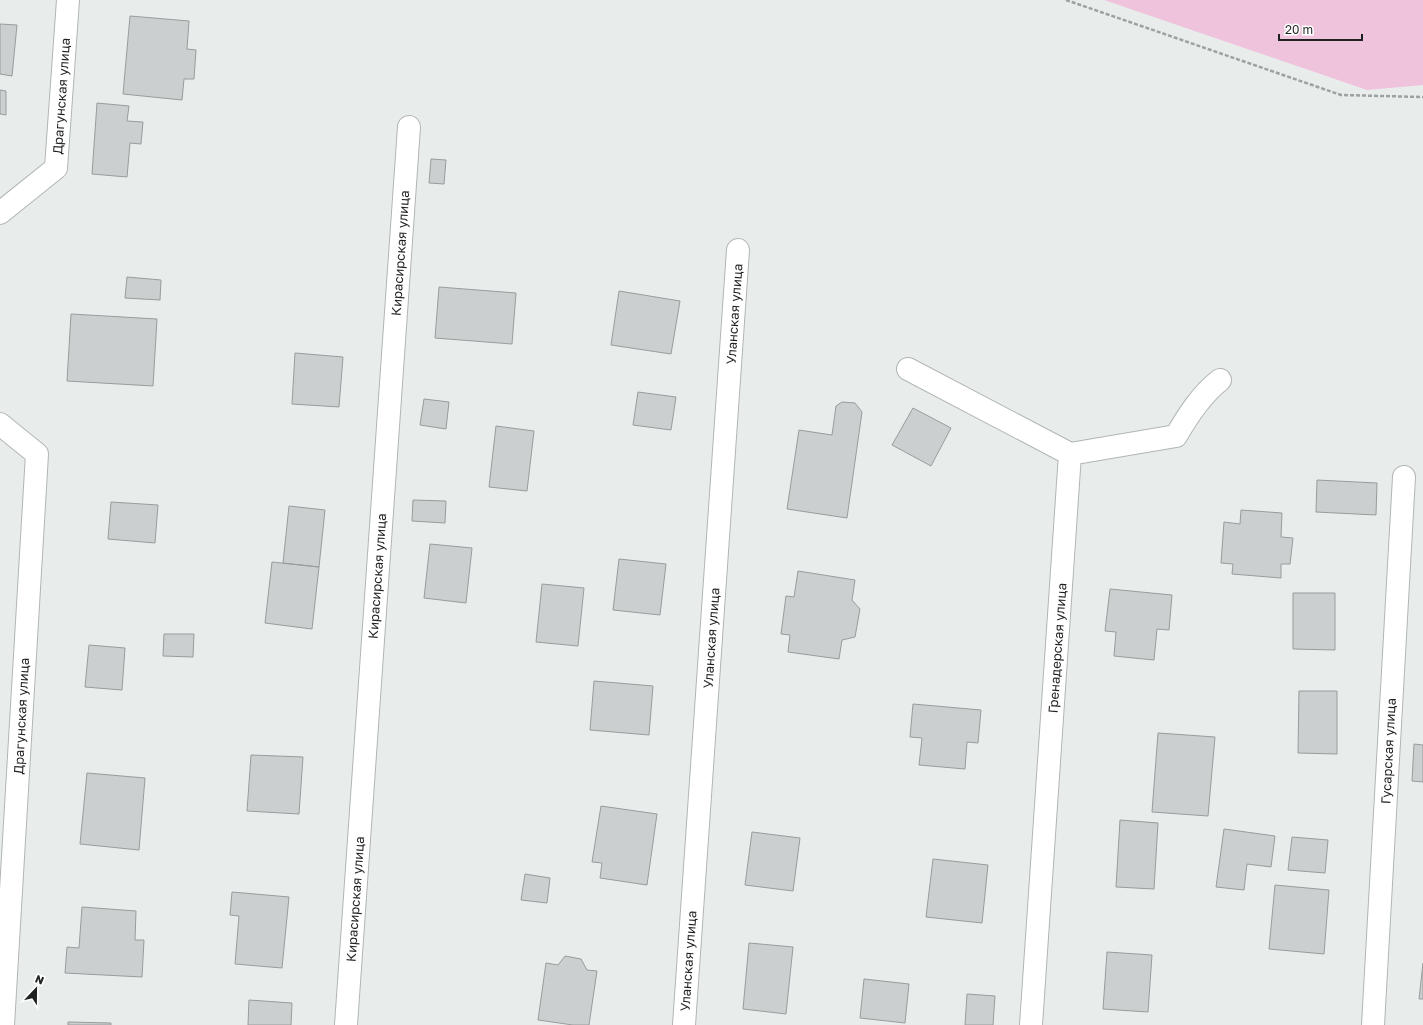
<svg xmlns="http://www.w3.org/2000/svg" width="1423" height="1025" viewBox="0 0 1423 1025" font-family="'Golos Text',sans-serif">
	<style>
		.green { fill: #f0c3dd }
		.building { fill: #cbcfcf; stroke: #989c9c }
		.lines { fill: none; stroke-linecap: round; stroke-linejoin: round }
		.minor-casing { stroke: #b1b6b5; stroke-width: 24 }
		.path { stroke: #9da1a0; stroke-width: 2.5; stroke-dasharray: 4 2; stroke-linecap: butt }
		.minor { stroke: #fff; stroke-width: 22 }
		.labels { text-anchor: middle; stroke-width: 4; stroke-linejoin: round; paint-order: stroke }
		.street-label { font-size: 13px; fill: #1f2020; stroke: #fff }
	</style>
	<rect width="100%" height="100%" fill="#e8edec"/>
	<!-- green -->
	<path class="green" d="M1104,0H1423V85L1367,90Z"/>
	<!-- building -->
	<path class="building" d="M130,16L189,21L187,49L196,50L194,79H184L182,100L123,94Z
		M0,24L17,25L12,76L0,74Z
		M0,90L6,91V115L0,114Z
		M97,103L129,106L127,121L143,122L141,144L130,143L127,177L92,174Z
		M431,159L446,160L444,184L429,183Z
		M127,277L161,280L160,300L125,298Z
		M439,287L516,293L512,344L435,338Z
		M619,291L680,301L671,354L611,345Z
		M71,314L157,319L153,386L67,381Z
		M295,353L343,357L339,407L292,404Z
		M638,392L676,397L671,430L633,425Z
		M424,399L449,402L446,429L420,425Z
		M842,402L855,403L862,412L847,518L787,509L799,430L832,435L836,406Z
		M913,408L951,428L931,466L892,445Z
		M496,426L534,431L527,491L489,487Z
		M1317,480L1377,483L1376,515L1316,512Z
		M413,500L446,501L445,523L412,521Z
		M111,502L158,505L155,543L108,539Z
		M289,506L325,510L319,567L283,563Z
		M1241,510L1282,513L1281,537L1293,538L1290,564H1281V578L1232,574L1233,564L1221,563L1224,522L1240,524Z
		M430,544L472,548L466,603L424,598Z
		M619,559L666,564L660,615L613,610Z
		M272,562L319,567L312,629L265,623Z
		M798,571L855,580L852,600L860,609L855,637L842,640L839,659L788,652L790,635L781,634L786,596L794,597Z
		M542,584L584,588L578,646L536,642Z
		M1110,589L1172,595L1169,630L1157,629L1154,660L1114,656L1116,632L1105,631Z
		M1293,593H1335V650L1293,649Z
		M164,634H194L193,657L163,656Z
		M89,645L125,648L122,690L85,687Z
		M594,681L653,686L649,735L590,730Z
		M1299,691H1337V754L1298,753Z
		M913,704L981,710L978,743L967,742L965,769L919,765L922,738L910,737Z
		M1158,733L1215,737L1208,816L1152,812Z
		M1414,744L1423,745V782L1412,781Z
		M251,755L303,757L299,814L247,811Z
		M87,773L145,778L139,850L80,844Z
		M601,806L657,814L647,885L600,878L602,863L592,862Z
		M1120,820L1158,823L1154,889L1116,887Z
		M1224,829L1275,836L1271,867L1247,864L1244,890L1216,887Z
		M752,832L800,838L793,891L745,885Z
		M1292,837L1328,840L1325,873L1288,870Z
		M933,859L988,865L982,923L926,917Z
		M525,874L550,878L547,903L521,900Z
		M1275,885L1329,890L1324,954L1269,949Z
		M232,892L289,897L282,968L235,964L239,916L230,915Z
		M82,907L136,911L135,940H144L142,977L65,973L67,947L79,948Z
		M749,943L793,947L786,1014L743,1009Z
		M1107,952L1152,955L1148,1012L1103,1009Z
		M565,956L581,959L587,970L597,971L589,1025H573L538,1020L546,963L558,965Z
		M1423,963V999H1419Z
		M864,979L909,984L905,1023L860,1018Z
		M967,994L995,996L993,1025H965Z
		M249,1000L292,1003L291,1025H248Z
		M68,1022L111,1023V1025H68Z"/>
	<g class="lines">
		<defs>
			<path id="minor" d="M0,213L56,168L68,0
				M908,369L1070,454L1031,1025
				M0,424L37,454L3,1025
				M1070,454L1176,436C1188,415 1201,395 1220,380
				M346,1025L409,127
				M684,1025L738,250
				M1373,1025L1404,477"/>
		</defs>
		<!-- minor casing -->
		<use href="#minor" class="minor-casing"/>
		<!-- path -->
		<path class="path" d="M1066,0L1341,95L1423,97"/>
		<!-- minor -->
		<use href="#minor" class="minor"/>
	</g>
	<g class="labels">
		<!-- street labels -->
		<g class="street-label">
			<text transform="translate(61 96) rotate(-86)" y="5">Драгунская улица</text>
			<text transform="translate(400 253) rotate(-86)" y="5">Кирасирская улица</text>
			<text transform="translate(734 314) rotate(-86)" y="5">Уланская улица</text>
			<text transform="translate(377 576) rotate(-86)" y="5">Кирасирская улица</text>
			<text transform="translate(711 638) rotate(-86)" y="5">Уланская улица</text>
			<text transform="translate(1057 648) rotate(-86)" y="5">Гренадерская улица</text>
			<text transform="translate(21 716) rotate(-87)" y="5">Драгунская улица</text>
			<text transform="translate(1388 751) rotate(-87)" y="5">Гусарская улица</text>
			<text transform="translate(355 899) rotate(-86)" y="5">Кирасирская улица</text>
			<text transform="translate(688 961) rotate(-86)" y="5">Уланская улица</text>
		</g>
	</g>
	<!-- north arrow -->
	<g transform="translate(36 989) rotate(22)" stroke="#ffffff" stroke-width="3" paint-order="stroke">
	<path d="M0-3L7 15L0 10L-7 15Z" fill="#1f2020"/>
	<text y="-6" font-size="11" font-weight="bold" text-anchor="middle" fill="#1f2020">N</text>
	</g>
	<!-- scale -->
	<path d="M1279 34v6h83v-6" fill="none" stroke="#1f2020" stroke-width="2"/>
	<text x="1285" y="34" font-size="12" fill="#1f2020" stroke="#ffffff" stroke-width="3" paint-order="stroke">20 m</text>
</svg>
